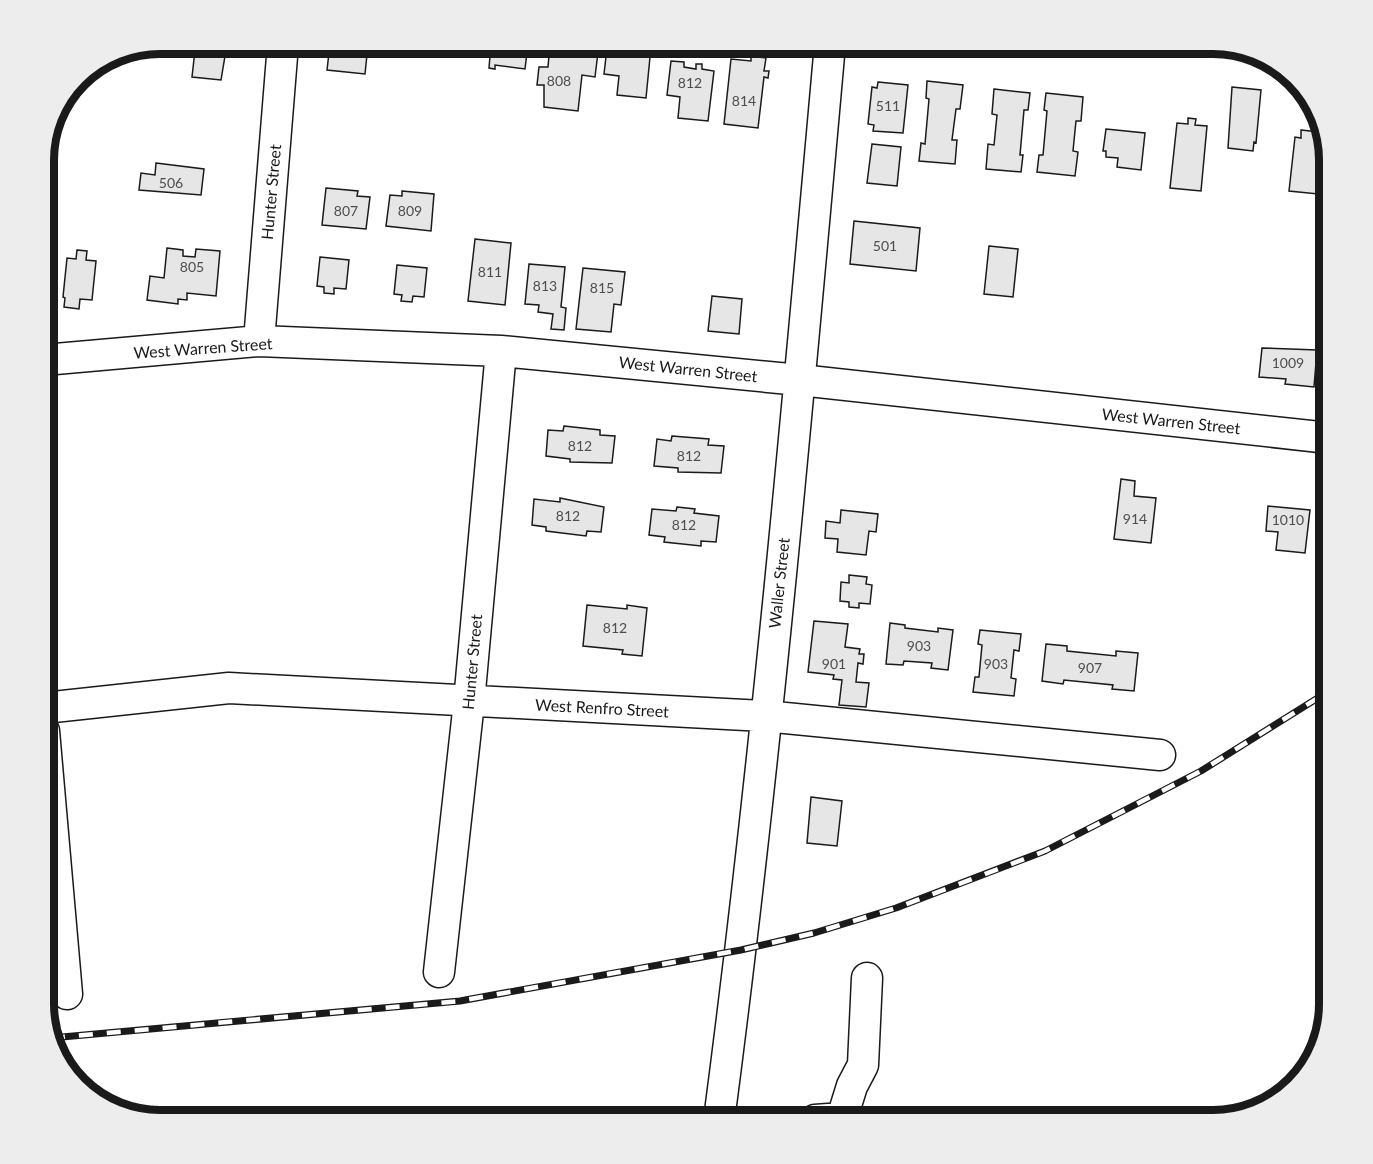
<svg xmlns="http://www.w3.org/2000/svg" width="1373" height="1164" viewBox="0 0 1373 1164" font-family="Lato,sans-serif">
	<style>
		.building { fill: #e6e6e6; stroke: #1a1a1a; stroke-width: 1.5 }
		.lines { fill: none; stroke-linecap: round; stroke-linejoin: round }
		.minor-casing { stroke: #1a1a1a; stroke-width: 33 }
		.minor { stroke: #fff; stroke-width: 30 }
		.rail-casing { stroke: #1a1a1a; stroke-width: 7 }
		.rail { stroke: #fff; stroke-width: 4.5; stroke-dasharray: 14; stroke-linecap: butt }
		.labels { text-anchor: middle; stroke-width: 4.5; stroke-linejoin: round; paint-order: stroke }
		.number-label { font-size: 14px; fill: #4d4d4d }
		.street-label { font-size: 16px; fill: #1a1a1a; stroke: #fff }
		.rim { fill: none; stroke: #1a1a1a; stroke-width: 8 }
	</style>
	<rect width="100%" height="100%" fill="#fff"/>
	<!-- building -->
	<path class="building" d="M193,44H227L221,80L192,77L195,50H192Z
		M330,44L368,45L365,74L327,70Z
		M414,44H469L468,56L429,52L428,57L423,56V52L413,51Z
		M491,44H528L525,69L495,65V69L489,68Z
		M550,44L585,48V44H599L595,77L582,75L578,111L544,107V85H537L539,67H548Z
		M635,46L651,47L646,98L617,95L619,76L604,74L607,48L634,50Z
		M751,56L766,58L764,71H769L768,78L764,77L758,128L724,124L731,59L751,61Z
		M671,61L684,62V67L696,69V64H702V69L714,71L708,121L678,118L680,97L667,95Z
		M927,81L963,85L960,109H956L952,140H957L955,164L919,161L921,143L925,144L929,99L926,98Z
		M878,82L908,85L903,133L873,131L874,125L868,124L872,87L877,88Z
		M1232,87L1261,90L1256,143L1254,142L1253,151L1228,148Z
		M994,89L1030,93L1028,110H1024L1020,155H1023L1021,172L986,169L988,144L994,145L997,115L992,114Z
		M1046,93L1083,97L1081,121H1076L1073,151L1078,152L1075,176L1037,172L1039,155H1043L1047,111L1044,110Z
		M1188,118L1196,119L1195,125L1207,126L1201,191L1170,188L1177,123L1188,124Z
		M1106,129L1145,133L1141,170L1117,167L1118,158L1106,157V151H1103Z
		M1301,130L1319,132L1318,139L1324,140L1318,194L1289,191L1295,137L1301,138Z
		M872,144L901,147L897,186L867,183Z
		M156,163L204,169L201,195L139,190L141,173L155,175Z
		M326,188L358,191L357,196L370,197L366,229L322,225Z
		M402,191L434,194L431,231L386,226L390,195L402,196Z
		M854,221L920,228L916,271L850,264Z
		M475,239L511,243L505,305L468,301Z
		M989,246L1018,249L1013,297L984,294Z
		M167,248L183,250V256L195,257L196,249L220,251L216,296L187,293V300L178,299V304L147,300L150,276L164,278Z
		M77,250L87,251L86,260L96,261L92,300L80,299L79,309L64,307L65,298L63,297L67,258L76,259Z
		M320,257L349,260L346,289L334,288V294L324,293V287L317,286Z
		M529,264L565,267L561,307L566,308L564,330L551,329L553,314L538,312L539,305L525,304Z
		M397,265L427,268L424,297L413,296L412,302L401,301L402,295L394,294Z
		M583,268L625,272L621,305L614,304L611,332L576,329Z
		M712,296L742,299L739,334L708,331Z
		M1262,348L1317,350L1314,387L1285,384L1286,379L1259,377Z
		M564,426L600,430V435L615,436L612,463L570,462V459L546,456L548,430L563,431Z
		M672,436L709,439L708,445L724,446L721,473L678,472V468L654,466L657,439L671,441Z
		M1121,479L1135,481L1134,496L1156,498L1151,543L1114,539Z
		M560,498L604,507L601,532L587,531L586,536L546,531V527L532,525L534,499L560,502Z
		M1268,506L1310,510L1305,553L1276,550L1278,532L1266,531Z
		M677,507L695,509L694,513L719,516L716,542L701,541V546L664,542L665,537L649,535L652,509L676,511Z
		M841,510L878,514L876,532L869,531L866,555L837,552L838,539L825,538L826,521L840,523Z
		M849,575L867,577L866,584L872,585L870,604L859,603V608L849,607V602L840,601L841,582L849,583Z
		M587,605L627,609V605L647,608L642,656L622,654L623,650L583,646Z
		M814,621L848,624L845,647L860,649L859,654H864L863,664L858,663L856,682L869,683L866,707L839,705L842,680L833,679L834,675L808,672Z
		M890,623L905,625V628L938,632V628L953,630L948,670L931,668L932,663L904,661L903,665L886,664Z
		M980,630L1021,634L1019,651L1014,650L1011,678L1016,679L1014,696L973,692L975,677H979L982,645L978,644Z
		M1046,644L1067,646V651L1116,656V651L1138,653L1134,691L1112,689L1113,685L1064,680L1063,684L1042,681Z
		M811,797L842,801L837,846L807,843Z"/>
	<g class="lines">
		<defs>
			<path id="minor" d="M259,341L283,44
				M44,360L259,341L501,351L800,380L1329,438
				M44,708L229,688L765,716L1160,755
				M44,731L67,994
				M439,972L469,702L501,351
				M719,1120C766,763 798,403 830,44
				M815,1120L842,1118L852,1086L863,1065L867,978"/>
		</defs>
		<!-- minor casing -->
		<use href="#minor" class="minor-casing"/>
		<!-- minor -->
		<use href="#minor" class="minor"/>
		<defs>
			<path id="rail" d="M51,1038L460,1001L741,950L814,933L896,908L1045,851L1201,771L1329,691"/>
		</defs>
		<!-- rail casing -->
		<use href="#rail" class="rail-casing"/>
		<!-- rail -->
		<use href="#rail" class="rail"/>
	</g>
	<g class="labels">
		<!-- number labels -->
		<g class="number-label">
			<text x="559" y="86">808</text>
			<text x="690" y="88">812</text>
			<text x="744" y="106">814</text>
			<text x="888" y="111">511</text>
			<text x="171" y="188">506</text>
			<text x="346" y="216">807</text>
			<text x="410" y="216">809</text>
			<text x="885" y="251">501</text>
			<text x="192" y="272">805</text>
			<text x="490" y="277">811</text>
			<text x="545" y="291">813</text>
			<text x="602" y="293">815</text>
			<text x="1288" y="368">1009</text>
			<text x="580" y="451">812</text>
			<text x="689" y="461">812</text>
			<text x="568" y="521">812</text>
			<text x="1135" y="524">914</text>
			<text x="1288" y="525">1010</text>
			<text x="684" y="530">812</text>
			<text x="615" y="633">812</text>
			<text x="919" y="651">903</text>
			<text x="834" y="669">901</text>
			<text x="996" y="669">903</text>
			<text x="1090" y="673">907</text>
		</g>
		<!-- street labels -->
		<g class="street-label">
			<text transform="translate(271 192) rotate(-85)" y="6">Hunter Street</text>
			<text transform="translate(203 348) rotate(-4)" y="6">West Warren Street</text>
			<text transform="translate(688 369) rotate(6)" y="6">West Warren Street</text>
			<text transform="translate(1171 421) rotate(6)" y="6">West Warren Street</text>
			<text transform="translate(779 583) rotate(-84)" y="6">Waller Street</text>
			<text transform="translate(472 662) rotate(-85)" y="6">Hunter Street</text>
			<text transform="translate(602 708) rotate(3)" y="6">West Renfro Street</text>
		</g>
	</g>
	<!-- crop -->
	<path d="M0 0H1373V1164H0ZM160 54H1213A106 106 0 0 1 1319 160V1004A106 106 0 0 1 1213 1110H160A106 106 0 0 1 54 1004V160A106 106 0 0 1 160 54Z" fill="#ededed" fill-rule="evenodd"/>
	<path class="rim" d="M160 54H1213A106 106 0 0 1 1319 160V1004A106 106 0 0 1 1213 1110H160A106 106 0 0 1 54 1004V160A106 106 0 0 1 160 54Z"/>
</svg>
